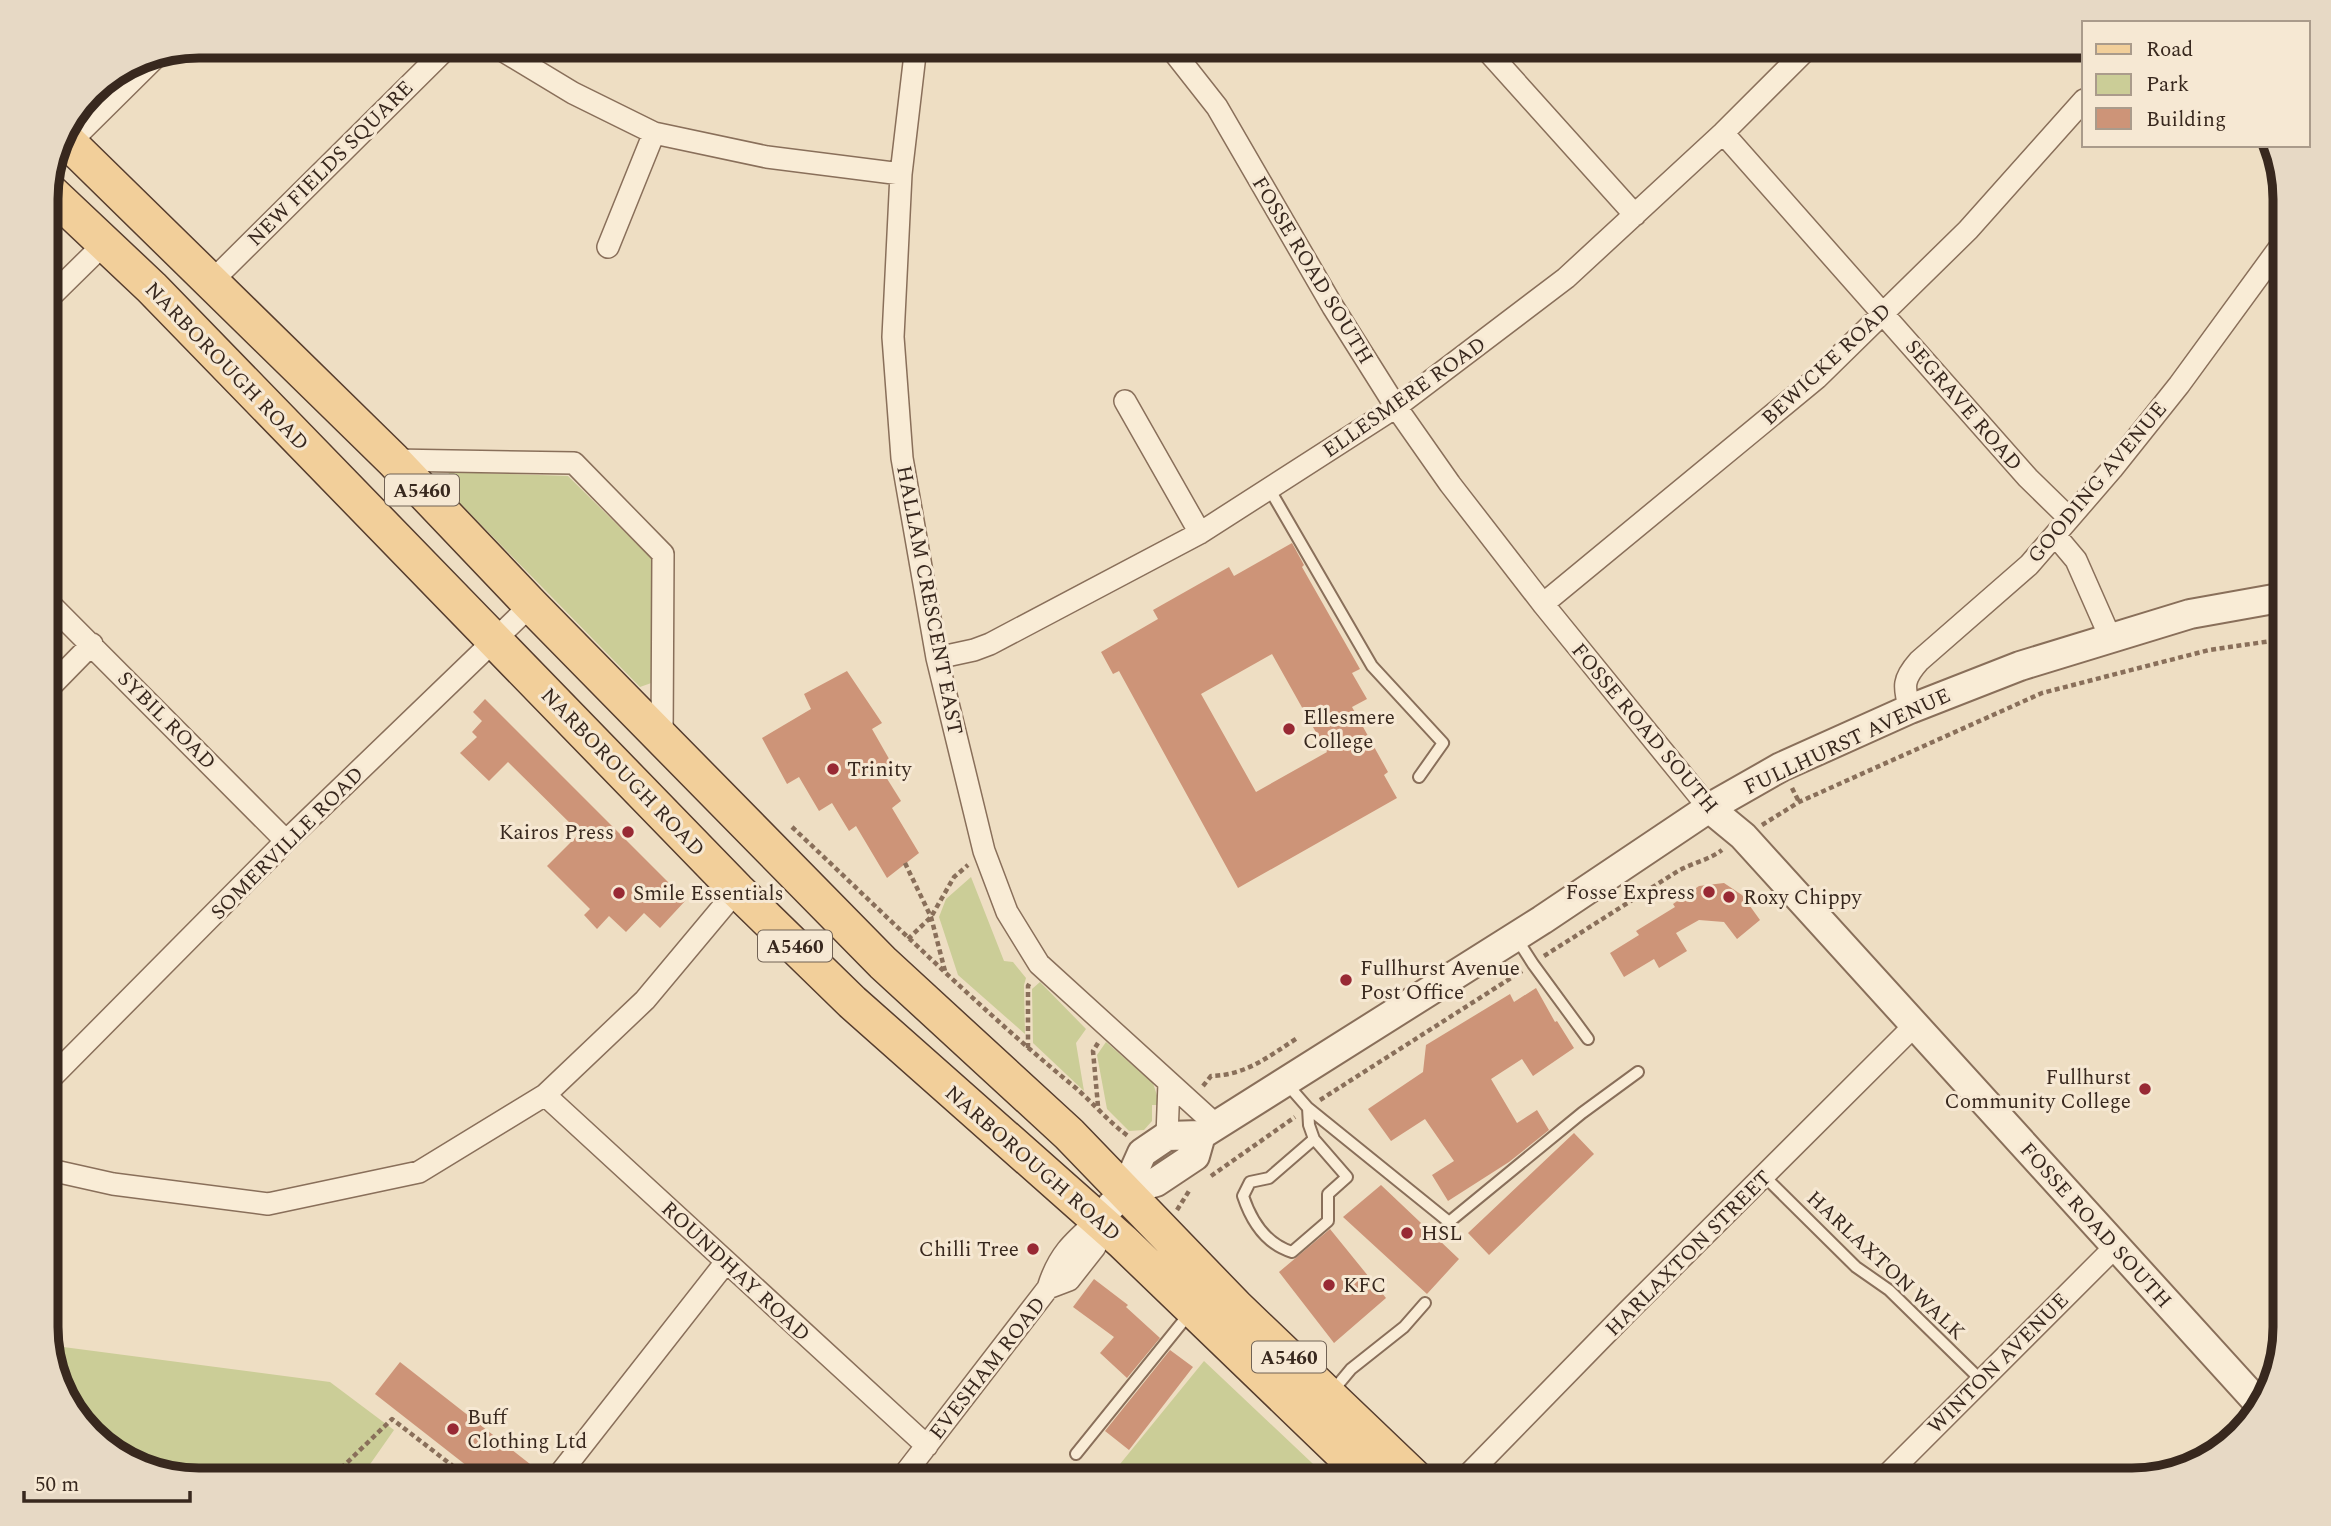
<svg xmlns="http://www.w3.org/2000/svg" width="2331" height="1526" viewBox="0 0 2331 1526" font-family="Spectral,serif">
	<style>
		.green { fill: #cbcd97 }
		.building { fill: #cd9478; fill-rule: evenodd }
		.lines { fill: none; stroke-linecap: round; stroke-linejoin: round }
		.service-casing { stroke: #896f5a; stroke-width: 14 }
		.minor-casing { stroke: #896f5a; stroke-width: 24 }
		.tertiary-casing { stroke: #896f5a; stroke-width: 32 }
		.primary-casing { stroke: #563d2e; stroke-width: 38 }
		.path { stroke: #896f5a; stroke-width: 4.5; stroke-dasharray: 5 3.5; stroke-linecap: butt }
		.service { stroke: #f9ecd6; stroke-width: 10 }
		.minor { stroke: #f9ecd6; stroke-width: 21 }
		.tertiary { stroke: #f9ecd6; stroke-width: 28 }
		.primary { stroke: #f2cf9a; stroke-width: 35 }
		.poi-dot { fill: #982934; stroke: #f6e8d3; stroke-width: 2.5 }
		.labels { text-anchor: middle; stroke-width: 6; stroke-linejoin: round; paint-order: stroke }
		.shield { fill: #f6e8d3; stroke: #716254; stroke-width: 2 }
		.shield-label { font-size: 19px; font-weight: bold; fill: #38281e }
		.street-label { font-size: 21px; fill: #38281e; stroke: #f6e8d3 }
		.poi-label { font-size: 21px; fill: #38281e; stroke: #f6e8d3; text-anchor: start }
		.rim { fill: none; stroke: #38281e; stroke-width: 9 }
	</style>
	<rect width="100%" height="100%" fill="#eedec3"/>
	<!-- green -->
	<path class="green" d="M449,472L568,476L655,562L654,682L640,687L446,489Z
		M971,877L1004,961L1013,962L1026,978L1024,985L1025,1034L958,975L939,917L946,899Z
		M1040,982L1086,1029L1076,1043L1084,1091L1033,1043L1032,989Z
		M1106,1042L1153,1083L1160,1105H1152V1121L1144,1130L1129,1131L1107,1109L1097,1055Z
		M48,1345L330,1382L394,1430L359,1480H199L114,1455L66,1403Z
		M1204,1361L1330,1480H1107Z
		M1073,1464L1095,1480H1059Z"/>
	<!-- building -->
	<path class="building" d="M1292,543L1304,565L1302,567L1360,669L1352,673L1367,699L1352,707L1388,772L1384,775L1397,798L1238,888L1119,671L1113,674L1101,652L1158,619L1153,610L1229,567L1234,576ZM1272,654L1327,752L1256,792L1201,694Z
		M847,671L882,723L872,729L896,771L886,777L901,801L892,808L919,853L887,878L856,826L849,831L832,803L819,811L799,777L787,784L762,738L811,709L804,694Z
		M485,699L686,900L660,928L644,913L626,932L609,916L597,929L584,915L590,909L547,866L580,833L508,762L489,781L460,753L477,737L472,732L482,721L473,712Z
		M1724,883L1742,895L1760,920L1737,939L1724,922L1699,920L1676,933L1687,951L1659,968L1654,959L1624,977L1610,953L1639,935L1636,931L1675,907L1673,904L1699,886Z
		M1536,988L1555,1022L1557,1021L1574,1048L1533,1076L1522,1059L1491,1079L1517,1123L1537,1110L1549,1130L1509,1162L1448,1201L1432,1175L1454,1161L1425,1119L1391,1141L1368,1109L1423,1072L1426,1045L1510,994L1514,1002Z
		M1574,1133L1594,1154L1489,1255L1468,1233Z
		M1381,1185L1459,1259L1427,1294L1343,1217Z
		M1330,1229L1386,1298L1334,1343L1279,1272Z
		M1094,1279L1128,1305L1126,1307L1160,1338L1127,1378L1100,1353L1114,1337L1073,1307Z
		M1170,1350L1193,1367L1129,1450L1105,1431Z
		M400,1362L530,1464L517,1480H485L375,1394Z"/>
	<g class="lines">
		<defs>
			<path id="service" d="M1270,490L1372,666L1443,743L1419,777
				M1517,939L1533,964L1588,1039
				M1287,1084L1308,1108L1309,1125L1314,1139L1347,1177L1328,1194V1221L1292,1252C1266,1244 1251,1220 1243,1196L1250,1182L1269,1178L1314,1139
				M1308,1108L1449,1222L1582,1113L1638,1072
				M1765,1177L1856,1267L1889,1290L1981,1380
				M1331,1393L1351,1369L1404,1327L1425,1303
				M1076,1454L1189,1314"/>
			<path id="minor" d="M495,46L573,93L654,133L767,157L901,174
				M916,46L901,174L893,337L902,458L937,658L984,851L1007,912L1039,964L1216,1125
				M1169,46L1217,107L1333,307L1396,407L1450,484L1543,604L1709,808
				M1483,46L1635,215
				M1723,133L2028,478L2069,518
				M53,159L160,53
				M608,247L654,133
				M211,282L449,46
				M46,301L104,244
				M1125,401L1200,533
				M393,460L574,463L663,554L662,739
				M2055,535L2076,560L2110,637
				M46,600L286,841
				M1543,604L1817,378L1968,230L2084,100
				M937,658L974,650L990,644L1200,533L1396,407L1566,278L1723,133L1810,46
				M46,691L92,644
				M1910,709C1903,686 1903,679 1919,661L2029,565L2112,469L2179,385L2285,240
				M46,1083L286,841L531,605
				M545,1095L927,1446
				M1167,1136L1169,1083
				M46,1169L113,1184L268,1204L419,1172L545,1095L645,1000L737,890
				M1048,1288L1069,1280L1095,1247L1098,1220
				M555,1480L726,1262
				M900,1480L1048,1288C1058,1255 1073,1242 1098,1220
				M1463,1480L1627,1312L1914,1026
				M1882,1480L2116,1246"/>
			<path id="tertiary" d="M1709,808L1743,836L2262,1407
				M1125,1191L1156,1182L1195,1156L1201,1135
				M1098,1220L1125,1191L1142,1153L1167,1136L1201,1135L1542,920L1709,808L1781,767L1910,709L2020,666L2190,614L2285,597"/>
			<path id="primary" d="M61,135L393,460L531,605L883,963L1069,1134L1236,1307L1417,1480
				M46,188L152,288L737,890L852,1002L1123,1242L1370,1480"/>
		</defs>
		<!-- service casing -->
		<use href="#service" class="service-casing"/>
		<!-- minor casing -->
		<use href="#minor" class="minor-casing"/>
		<!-- tertiary casing -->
		<use href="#tertiary" class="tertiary-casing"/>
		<!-- primary casing -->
		<use href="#primary" class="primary-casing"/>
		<!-- path -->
		<path class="path" d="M1792,788L1799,802
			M1762,825L1799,802L2042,693L2209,650L2285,639
			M792,827C886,915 977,1007 1077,1089C1094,1104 1110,1123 1128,1136
			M905,863L931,917L945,971
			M908,939L931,917L954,877L968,865
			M1544,956L1678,871C1692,863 1709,860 1722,850
			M1098,1043L1093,1051L1098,1106
			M1028,1048V986L1031,981
			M1203,1086L1211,1076C1247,1075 1269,1056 1299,1037
			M1320,1100L1522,971
			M1211,1176L1295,1117
			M1177,1210L1189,1191
			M329,1480L392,1419L471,1480"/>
		<!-- service -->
		<use href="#service" class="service"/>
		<!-- minor -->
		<use href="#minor" class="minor"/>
		<!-- tertiary -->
		<use href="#tertiary" class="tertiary"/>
		<!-- primary -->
		<use href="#primary" class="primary"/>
	</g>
	<!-- markers -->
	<g class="poi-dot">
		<circle cx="1289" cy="729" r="7"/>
		<circle cx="833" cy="769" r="7"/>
		<circle cx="628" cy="832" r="7"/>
		<circle cx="1709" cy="892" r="7"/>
		<circle cx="619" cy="893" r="7"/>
		<circle cx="1729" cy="897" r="7"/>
		<circle cx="1346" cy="980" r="7"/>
		<circle cx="2145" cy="1089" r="7"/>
		<circle cx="1407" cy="1233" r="7"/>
		<circle cx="1033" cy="1249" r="7"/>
		<circle cx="1329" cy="1285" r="7"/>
		<circle cx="453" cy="1429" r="7"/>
	</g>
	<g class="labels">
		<!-- shield labels -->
		<g class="shield">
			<rect x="385" y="474.5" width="74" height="31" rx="5"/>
			<rect x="758" y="930.5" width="74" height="31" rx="5"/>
			<rect x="1252" y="1341.5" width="74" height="31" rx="5"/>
		</g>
		<g class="shield-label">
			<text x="422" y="497">A5460</text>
			<text x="795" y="953">A5460</text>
			<text x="1289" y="1364">A5460</text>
		</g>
		<!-- street labels -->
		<g class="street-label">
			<text transform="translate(330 163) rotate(-45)" y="7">NEW FIELDS SQUARE</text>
			<text transform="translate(1313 270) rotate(59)" y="7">FOSSE ROAD SOUTH</text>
			<text transform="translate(1826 364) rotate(-43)" y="7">BEWICKE ROAD</text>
			<text transform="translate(227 366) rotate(46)" y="7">NARBOROUGH ROAD</text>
			<text transform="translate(1404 397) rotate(-35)" y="7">ELLESMERE ROAD</text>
			<text transform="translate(1964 405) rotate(49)" y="7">SEGRAVE ROAD</text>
			<text transform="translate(2097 482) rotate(-50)" y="7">GOODING AVENUE</text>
			<text transform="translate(930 600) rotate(79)" y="7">HALLAM CRESCENT EAST</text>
			<text transform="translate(167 720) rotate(45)" y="7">SYBIL ROAD</text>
			<text transform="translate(1645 728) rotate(50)" y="7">FOSSE ROAD SOUTH</text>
			<text transform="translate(1847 741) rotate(-25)" y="7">FULLHURST AVENUE</text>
			<text transform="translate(623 772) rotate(46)" y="7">NARBOROUGH ROAD</text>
			<text transform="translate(287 843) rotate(-45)" y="7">SOMERVILLE ROAD</text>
			<text transform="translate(1033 1163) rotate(41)" y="7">NARBOROUGH ROAD</text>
			<text transform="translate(2096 1225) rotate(48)" y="7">FOSSE ROAD SOUTH</text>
			<text transform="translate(1688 1253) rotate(-45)" y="7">HARLAXTON STREET</text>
			<text transform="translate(1886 1265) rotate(43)" y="7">HARLAXTON WALK</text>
			<text transform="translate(736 1271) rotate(43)" y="7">ROUNDHAY ROAD</text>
			<text transform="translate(1998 1363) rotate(-45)" y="7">WINTON AVENUE</text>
			<text transform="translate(987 1368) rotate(-52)" y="7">EVESHAM ROAD</text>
		</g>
		<!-- poi labels -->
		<g class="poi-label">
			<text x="1303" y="724">Ellesmere<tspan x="1303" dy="24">College</tspan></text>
			<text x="847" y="776">Trinity</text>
			<text x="614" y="839" text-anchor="end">Kairos Press</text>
			<text x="1695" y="899" text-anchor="end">Fosse Express</text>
			<text x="633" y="900">Smile Essentials</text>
			<text x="1743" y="904">Roxy Chippy</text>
			<text x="1360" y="975">Fullhurst Avenue<tspan x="1360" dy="24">Post Office</tspan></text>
			<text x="2131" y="1084" text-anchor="end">Fullhurst<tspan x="2131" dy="24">Community College</tspan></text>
			<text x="1421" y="1240">HSL</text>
			<text x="1019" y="1256" text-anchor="end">Chilli Tree</text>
			<text x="1343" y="1292">KFC</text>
			<text x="467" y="1424">Buff<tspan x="467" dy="24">Clothing Ltd</tspan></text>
		</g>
	</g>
	<!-- crop -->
	<path d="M0 0H2331V1526H0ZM199 58H2132A141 141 0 0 1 2273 199V1327A141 141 0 0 1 2132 1468H199A141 141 0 0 1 58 1327V199A141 141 0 0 1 199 58Z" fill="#e7d9c5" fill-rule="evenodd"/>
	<path class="rim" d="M199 58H2132A141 141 0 0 1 2273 199V1327A141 141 0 0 1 2132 1468H199A141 141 0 0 1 58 1327V199A141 141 0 0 1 199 58Z"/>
	<!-- legend -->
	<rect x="2082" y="21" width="228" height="126" fill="#f6e8d3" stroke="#aa9b8b" stroke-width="2"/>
	<rect x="2096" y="44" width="35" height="10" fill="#f2cf9a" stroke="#aa9b8b" stroke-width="2"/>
	<text x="2146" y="56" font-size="21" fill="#38281e">Road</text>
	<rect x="2096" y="74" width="35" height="21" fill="#cbcd97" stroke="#aa9b8b" stroke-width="2"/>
	<text x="2146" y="91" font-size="21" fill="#38281e">Park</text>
	<rect x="2096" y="108" width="35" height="21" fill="#cd9478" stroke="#aa9b8b" stroke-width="2"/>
	<text x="2146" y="126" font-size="21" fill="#38281e">Building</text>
	<!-- scale -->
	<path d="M24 1491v10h166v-10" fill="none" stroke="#38281e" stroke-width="3.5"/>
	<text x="35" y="1491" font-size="21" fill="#38281e" stroke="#f6e8d3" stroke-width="5" paint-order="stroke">50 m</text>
</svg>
